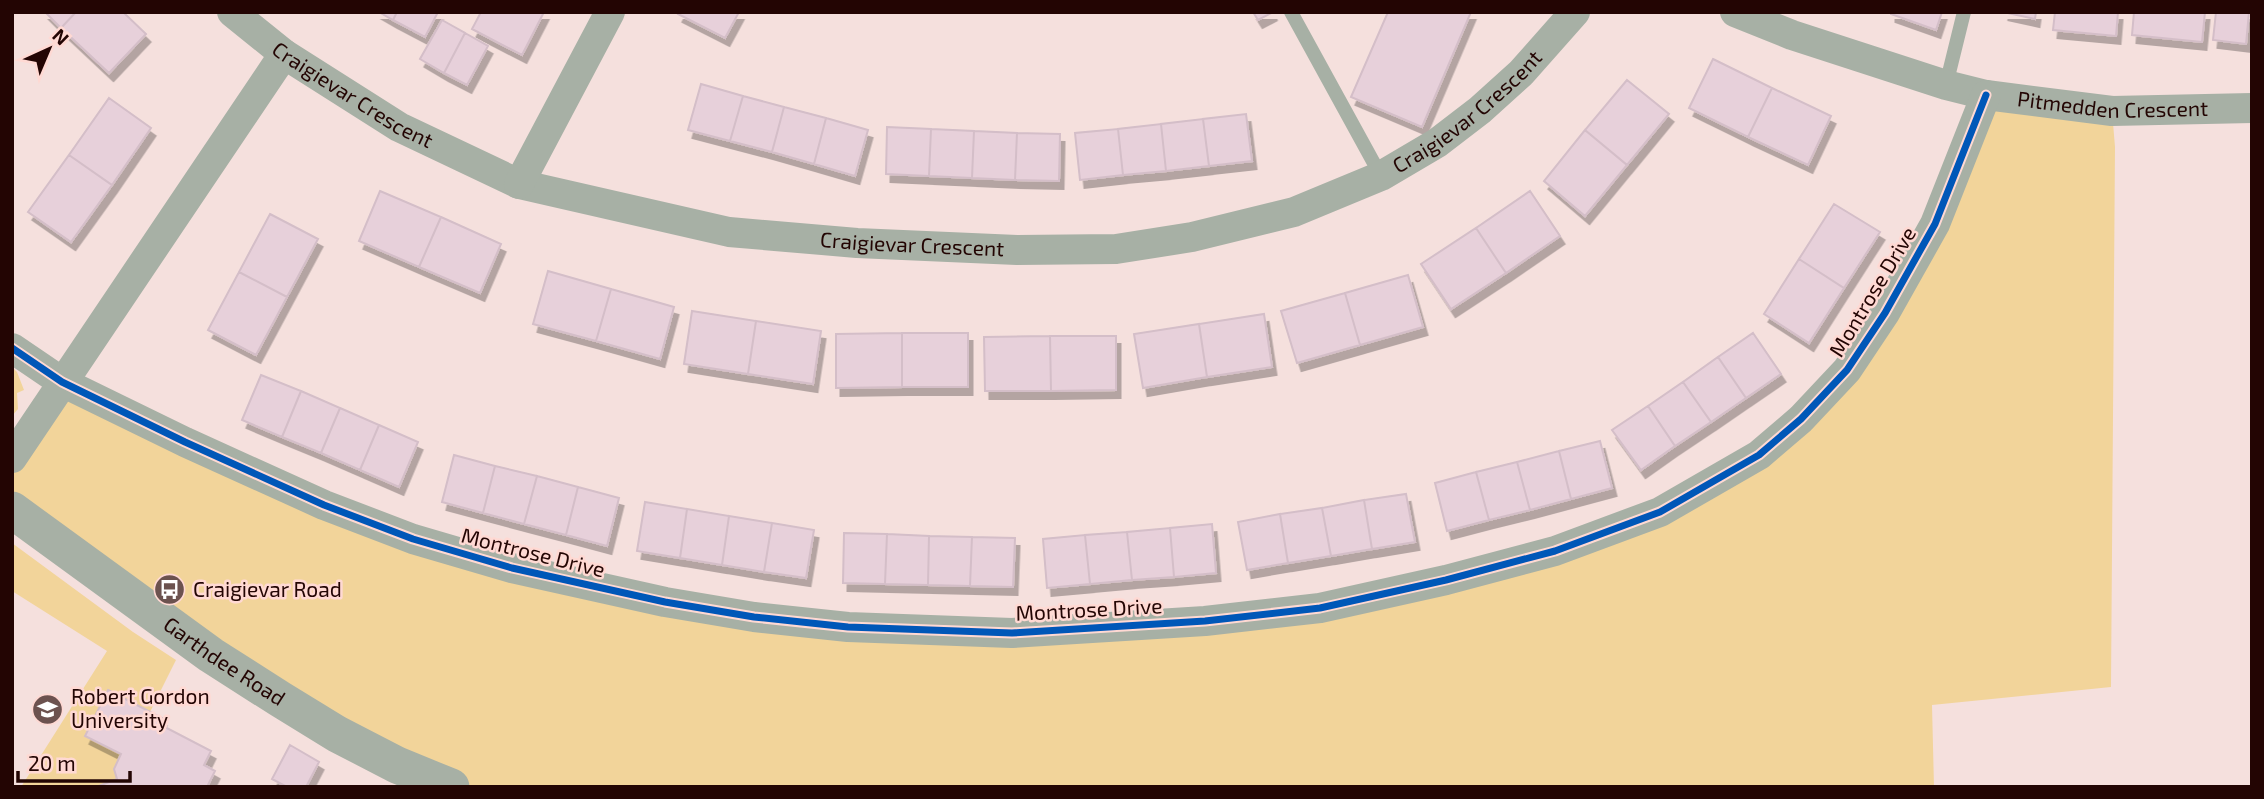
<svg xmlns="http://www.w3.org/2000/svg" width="2264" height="799" viewBox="0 0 2264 799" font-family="'Exo 2',sans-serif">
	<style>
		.green { fill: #f2d49a }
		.building { fill: #e7d0da; stroke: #d4bec8; stroke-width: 2; filter: url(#shadow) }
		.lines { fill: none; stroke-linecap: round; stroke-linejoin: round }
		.service { stroke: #a7b0a5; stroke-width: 14 }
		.minor { stroke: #a7b0a5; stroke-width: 30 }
		.tertiary { stroke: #a7b0a5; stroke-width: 37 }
		.cycleway-casing { stroke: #ffd9d3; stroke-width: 11 }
		.cycleway { stroke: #0057b8; stroke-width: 7 }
		.labels { text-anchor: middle; stroke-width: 5; stroke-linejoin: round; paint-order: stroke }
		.street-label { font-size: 21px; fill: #230503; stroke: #ffd9d3 }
		.poi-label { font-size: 21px; fill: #230503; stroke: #ffd9d3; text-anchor: start }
	</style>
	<defs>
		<filter id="shadow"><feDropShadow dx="4.5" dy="8" stdDeviation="0" flood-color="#0004"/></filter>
	</defs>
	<rect width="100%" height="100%" fill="#f5e0dd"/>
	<!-- green -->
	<path class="green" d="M1986,95L2112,111L2115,147L2111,687L1932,705L1934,787H451L12,510V458L62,382L413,539L848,627L1320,608L1660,512L1847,370Z
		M12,367L17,372L24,390L17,393L18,409L12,416Z
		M12,543L133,632L176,660L150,712L108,691L85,736L121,754L114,769L117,779L96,787H21L107,651L12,591Z"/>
	<!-- building -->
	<path class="building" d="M45,12H76L61,28Z
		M76,12H123L146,34L109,73L61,28Z
		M379,12H397L393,20Z
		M397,12H438L425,37L393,20Z
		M481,12H544L522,55L472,29Z
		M679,12H739L725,38L678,14Z
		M1253,12H1273L1258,20Z
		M1388,12H1471L1422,127L1351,97Z
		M1891,12H1942L1936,30L1891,14Z
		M2003,12H2036L2035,19Z
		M2055,12H2118L2116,36L2053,30Z
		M2134,12H2205L2202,42L2132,35Z
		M2216,12H2249L2246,44L2213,40Z
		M442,20L465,33L444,73L420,59Z
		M465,33L488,46L467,85L444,73Z
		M1713,59L1772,88L1748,137L1689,108Z
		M1627,80L1669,114L1627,165L1585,130Z
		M701,84L743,96L730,141L688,130Z
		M1772,88L1831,116L1808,165L1748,137Z
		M743,96L784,107L772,152L730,141Z
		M109,98L151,128L112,185L69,155Z
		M784,107L826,118L814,164L772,152Z
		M1246,114L1252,161L1209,166L1203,119Z
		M826,118L868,130L855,176L814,164Z
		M1203,119L1209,166L1166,171L1161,124Z
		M1161,124L1166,171L1123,175L1118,129Z
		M887,127L931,129L929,176L886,174Z
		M931,129L974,131L972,178L929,176Z
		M1118,129L1123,175L1080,180L1075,133Z
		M1585,130L1627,165L1585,216L1544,181Z
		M974,131L1017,133L1015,180L972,178Z
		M1017,133L1060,134L1059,181L1015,180Z
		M69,155L112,185L71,242L28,212Z
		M380,191L441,217L419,267L359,241Z
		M1530,191L1560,236L1506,273L1476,228Z
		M1834,204L1880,232L1844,288L1799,259Z
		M270,214L318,239L287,297L239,272Z
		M441,217L501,244L480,293L419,267Z
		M1476,228L1506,273L1451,309L1421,264Z
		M1799,259L1844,288L1809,343L1764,314Z
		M548,271L611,289L596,341L533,324Z
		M239,272L287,297L256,355L208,330Z
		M1408,275L1423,327L1360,345L1345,293Z
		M611,289L674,307L660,359L596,341Z
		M1345,293L1360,345L1297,363L1281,311Z
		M692,311L756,321L748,374L684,364Z
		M1264,314L1272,367L1207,377L1199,324Z
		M756,321L821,331L813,384L748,374Z
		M1199,324L1207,377L1143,388L1134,334Z
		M902,333V387L836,388V334Z
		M902,333H968V387H902Z
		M1753,333L1781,374L1746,398L1718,357Z
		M1050,336L1051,391H985L984,337Z
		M1050,336H1116V390L1051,391Z
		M1718,357L1746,398L1711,422L1683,382Z
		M261,375L301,391L282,437L242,420Z
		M1683,382L1711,422L1675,446L1648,406Z
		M301,391L340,408L321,453L282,437Z
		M1648,406L1675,446L1641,470L1612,430Z
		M340,408L379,425L360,470L321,453Z
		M379,425L418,442L399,487L360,470Z
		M1600,441L1612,488L1571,499L1559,451Z
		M1559,451L1571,499L1530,510L1517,462Z
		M454,455L495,466L483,513L442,502Z
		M1517,462L1530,510L1489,520L1476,472Z
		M495,466L537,476L524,524L483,513Z
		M1476,472L1489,520L1447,531L1435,483Z
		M537,476L578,487L566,535L524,524Z
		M578,487L619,498L607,546L566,535Z
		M1406,494L1415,542L1372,549L1364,500Z
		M1364,500L1372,549L1331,556L1322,508Z
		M645,502L687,509L680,558L637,551Z
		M1322,508L1331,556L1288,563L1280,514Z
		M687,509L729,516L722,565L680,558Z
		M1280,514L1288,563L1247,570L1238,522Z
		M729,516L772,523L764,572L722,565Z
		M772,523L814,530L806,578L764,572Z
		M1212,524L1216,573L1174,577L1170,528Z
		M1170,528L1174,577L1132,580L1127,532Z
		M1127,532L1132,580L1090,584L1085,535Z
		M844,533L887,534L885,584L843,583Z
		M887,534L929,536L928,585L885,584Z
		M1085,535L1090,584L1047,588L1043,539Z
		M929,536L972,537L970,586L928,585Z
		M972,537L1015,538L1013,587L970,586Z
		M108,690L162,718L159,724L211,751L204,765L215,771L207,787H96L117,779L114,769L121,754L85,736Z
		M290,745L319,762L306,787H287L272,779Z"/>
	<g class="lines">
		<!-- service -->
		<path class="service" d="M1291,12L1381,176
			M1946,85L1964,12"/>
		<!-- minor -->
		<g class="minor">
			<path id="s1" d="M232,12L284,54L399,127L519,184L729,232L857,243L1017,250L1116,249L1192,237L1294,212L1381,176L1437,143L1480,110L1521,73L1575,12"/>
			<path id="s2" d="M1735,12L1792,35L1946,85L1986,95L2112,111L2252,108"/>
			<path d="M519,184L610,12"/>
			<path d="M12,348L62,382L185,442L324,505L413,539L512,568L665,602L754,617L848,627L1012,633L1205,621L1320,608L1446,580L1555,551L1660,512L1759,455L1801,419L1847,370L1885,313L1935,224L1986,95"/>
			<path d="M12,458L284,54"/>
		</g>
		<!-- tertiary -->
		<path class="tertiary" id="s3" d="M12,510L211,655L280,699L337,734L397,765L451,787"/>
		<defs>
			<path id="cycleway" d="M12,348L62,382L185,442L324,505L413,539L512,568L665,602L754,617L848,627L1012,633L1205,621L1320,608L1446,580L1555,551L1660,512L1759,455L1801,419L1847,370L1885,313L1935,224L1986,95"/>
		</defs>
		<!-- cycleway casing -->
		<use href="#cycleway" class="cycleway-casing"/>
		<!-- cycleway -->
		<use href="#cycleway" class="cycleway"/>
	</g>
	<!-- icons -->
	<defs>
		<symbol id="bus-disc" viewBox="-11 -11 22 22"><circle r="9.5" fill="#6c524f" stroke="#ffd9d3"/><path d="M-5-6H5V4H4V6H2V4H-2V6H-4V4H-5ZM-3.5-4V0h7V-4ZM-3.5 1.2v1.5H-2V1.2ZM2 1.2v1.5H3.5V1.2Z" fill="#fff"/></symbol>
		<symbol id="university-disc" viewBox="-11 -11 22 22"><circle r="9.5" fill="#6c524f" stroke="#ffd9d3"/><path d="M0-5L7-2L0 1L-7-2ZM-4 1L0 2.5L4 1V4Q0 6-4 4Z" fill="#fff"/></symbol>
	</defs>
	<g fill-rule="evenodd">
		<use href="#bus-disc" x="152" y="572" width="35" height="35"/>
		<use href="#university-disc" x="30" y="692" width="35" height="35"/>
	</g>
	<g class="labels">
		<!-- street labels -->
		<g class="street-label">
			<text dy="7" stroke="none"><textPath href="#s1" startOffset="147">Craigievar Crescent</textPath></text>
			<text dy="7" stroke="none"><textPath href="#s2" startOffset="392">Pitmedden Crescent</textPath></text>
			<text dy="7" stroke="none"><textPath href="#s1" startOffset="1323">Craigievar Crescent</textPath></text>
			<text dy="7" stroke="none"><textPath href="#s1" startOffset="735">Craigievar Crescent</textPath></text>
			<text transform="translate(1873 292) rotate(-59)" y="7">Montrose Drive</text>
			<text transform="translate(533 553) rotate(14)" y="7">Montrose Drive</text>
			<text transform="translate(1089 610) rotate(-3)" y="7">Montrose Drive</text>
			<text dy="7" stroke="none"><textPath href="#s3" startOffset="261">Garthdee Road</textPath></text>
		</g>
		<!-- poi labels -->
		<g class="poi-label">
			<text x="193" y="597">Craigievar Road</text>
			<text x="71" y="704">Robert Gordon<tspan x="71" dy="24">University</tspan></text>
		</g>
	</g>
	<!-- border -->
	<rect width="2264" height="799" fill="none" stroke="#230503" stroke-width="28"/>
	<!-- north arrow -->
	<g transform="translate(49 49) rotate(44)" stroke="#ffd9d3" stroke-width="5" paint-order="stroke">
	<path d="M0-5L12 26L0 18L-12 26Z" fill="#230503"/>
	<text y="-10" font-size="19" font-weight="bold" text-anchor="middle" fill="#230503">N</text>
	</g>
	<!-- scale -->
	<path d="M18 771v10h112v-10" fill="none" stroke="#230503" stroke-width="3.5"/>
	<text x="28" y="771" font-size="21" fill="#230503" stroke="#ffd9d3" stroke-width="5" paint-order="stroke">20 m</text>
</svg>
